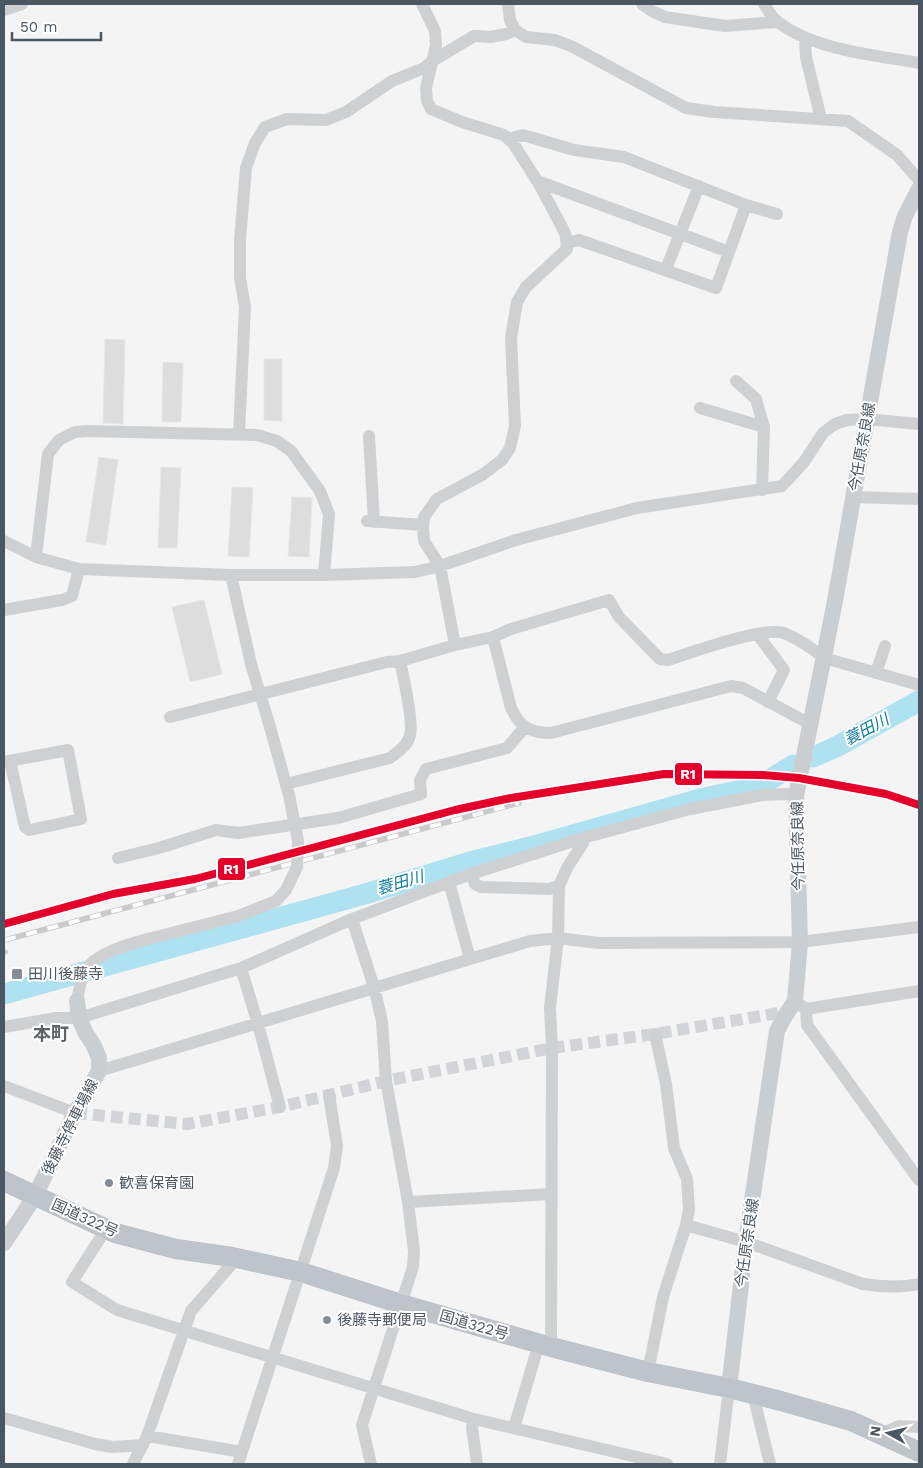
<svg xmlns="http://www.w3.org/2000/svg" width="923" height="1468" viewBox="0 0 923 1468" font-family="'Work Sans','Noto Sans JP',sans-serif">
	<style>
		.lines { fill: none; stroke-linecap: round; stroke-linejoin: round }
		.river { stroke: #aee2f0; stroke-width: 21 }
		.building { fill: #ddddde; stroke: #e5e6e7 }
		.minor-tunnel { stroke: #d2d4d7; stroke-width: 12; stroke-dasharray: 12 6; stroke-linecap: butt }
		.highway-casing { stroke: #b9bec3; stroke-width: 20 }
		.minor { stroke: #ced0d2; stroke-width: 12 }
		.major { stroke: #caced1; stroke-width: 16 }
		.highway { stroke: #bec4c9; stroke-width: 19 }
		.rail-casing { stroke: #c9cacc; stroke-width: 5.5 }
		.rail { stroke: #fff; stroke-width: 4; stroke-dasharray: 11; stroke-linecap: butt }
		.minor-bridge { stroke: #ced0d2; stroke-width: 12 }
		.rail-1-casing { stroke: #fff; stroke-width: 11 }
		.rail-1 { stroke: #e4002b; stroke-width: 8 }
		.poi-dot { fill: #868d94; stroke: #fff; stroke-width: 2 }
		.labels { text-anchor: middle; stroke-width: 4; stroke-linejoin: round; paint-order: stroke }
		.street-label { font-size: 15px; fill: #4a5661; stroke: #fff }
		.poi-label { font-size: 15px; fill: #4a5661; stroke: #fff; text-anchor: start }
		.water-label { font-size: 16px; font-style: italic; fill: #0c7c9b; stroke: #fff }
		.quarter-label { font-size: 18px; font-weight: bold; fill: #5f6368; stroke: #fff }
		.line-badge { stroke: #fff; stroke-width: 2 }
		.badge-label { font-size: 14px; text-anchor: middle; font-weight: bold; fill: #fff }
	</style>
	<rect width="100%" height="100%" fill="#f4f4f4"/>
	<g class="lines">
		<!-- river -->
		<path class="river" d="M813,757L838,746L919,701
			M4,994L365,894L470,862L530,847L700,799L760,786L793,765"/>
	</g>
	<!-- building -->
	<path class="building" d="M105,339L125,340L123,424L103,423Z
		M264,359H282V421L264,420Z
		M163,362L183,363L181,422H162Z
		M99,457L118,460L106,545L86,542Z
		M161,467L181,468L177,548H158Z
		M232,487L253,488L249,557L228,556Z
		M292,497L312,498L309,557L288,556Z
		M204,600L222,674L190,682L172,607Z"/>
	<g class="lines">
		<!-- minor-tunnel -->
		<path class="minor-tunnel" d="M75,1113L187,1124L280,1107L386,1081L552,1048L655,1034L778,1013L785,1016"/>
		<defs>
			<path id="highway" d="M4,1181L115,1233L176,1249L232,1257L301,1272L401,1304L551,1347L648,1372L729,1388L781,1401L851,1421L919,1452"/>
		</defs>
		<!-- highway casing -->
		<use href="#highway" class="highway-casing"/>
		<!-- minor -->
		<path class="minor" d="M422,4L435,31L436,45L426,88L427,101L431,109L462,122L504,135L513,143L539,184L563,229L566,236L567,249L526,287L517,302L511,338L515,426L510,448L502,460L482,475L437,499L424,517L423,528L424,541L440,566L455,645
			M508,4L510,20L515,30L526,37L555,40L573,47L686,108L714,112L848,121L897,155L919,180
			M642,4L652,11L665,17L725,26L776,22
			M764,4C768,10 772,18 778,22C814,50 875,55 919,63
			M4,10L22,4
			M805,38L806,57L821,119
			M509,139L523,135L574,150L624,157L746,205L716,288L579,240L567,243
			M537,181L729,252
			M746,205L777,214
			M666,269L699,186
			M736,381L756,399L764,427L762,490
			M700,408L764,427
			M239,434L245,307L240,278V239L246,168L255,143L265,127L287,119L326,120L346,112L392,81L424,68L434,60L474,36L491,37L506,34L515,30
			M369,436L374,522
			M853,497L919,499
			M367,521L423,525
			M4,541L36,557L79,569L231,575H324L415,572L440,566L516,540L637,508L782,486L804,462L823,433L835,424L847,420L866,419L919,424
			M36,557L48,454L59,440L75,432L88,431L257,435L277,441L291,451L320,491L329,514L324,575
			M231,575L251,664
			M4,610L62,600L72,596L79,569
			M758,635L784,670L768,702
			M493,637L511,629L609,600L619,617L660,659L668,660C690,653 764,626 784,633C798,639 812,648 824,658L919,685
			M876,673L885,646
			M170,717L387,662L400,661
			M270,727L288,792
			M4,762L68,750L81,819L30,830L25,827L10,761
			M286,784L390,758C398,752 408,745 410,735C414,723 403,675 400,661L455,645L493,637L511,708C520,727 530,733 551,733L731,686L743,688L810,724
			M118,858L159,848L216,830L238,833L338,818L421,794L420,780L426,769L507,748L525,727
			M471,874L475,884L481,887L549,889L559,886
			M449,882L470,959
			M352,919L374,987L382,1021L386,1081L408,1202L414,1251L413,1267L362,1425L371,1464
			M241,968L258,1024L280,1107
			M77,1001C79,991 80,980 85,971C95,953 130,944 148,939
			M799,1004L806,1009L919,991
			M806,1009L807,1025L919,1180
			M4,1027L56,1018H79L241,968L352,919L471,874L583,838L690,809L762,795L787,794L796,796
			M99,1071L530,941L558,938L598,943L800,942L919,927
			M4,1086L75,1113
			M408,1202L551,1194
			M686,1225L746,1242L863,1284C883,1287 900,1288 919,1284
			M106,1229L72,1282L117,1310L474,1419L667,1464
			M237,1258L191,1311L147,1436L242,1452
			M551,1347L552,1048L550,1008L558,938L559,886L567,868L583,843V838
			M648,1372L663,1297L686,1225L689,1210L687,1179L674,1148L666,1084L655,1034
			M753,1394L770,1464
			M4,1418L95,1444L113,1447L143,1445
			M474,1419L472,1427L477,1464
			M514,1428L539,1343
			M881,1434L899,1426L919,1427
			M133,1464L146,1438
			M238,1464L334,1168L337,1146L329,1095
			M720,1464L729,1388"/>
		<!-- major -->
		<path class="major" d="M4,1243L35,1196L75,1113L99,1071V1058L93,1044L85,1032L79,1018L77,1001
			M729,1388L746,1242L777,1031L785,1016L795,1001L800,942L796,796L835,601L900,232L905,216L919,189"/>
		<!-- highway -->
		<use href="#highway" class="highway"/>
		<defs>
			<path id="rail" d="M4,924L113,894L195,879L455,810L511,798L664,774L763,775L799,778L886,794L919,805
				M5,940L519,803
				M4,952H5"/>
		</defs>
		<!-- rail casing -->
		<use href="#rail" class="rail-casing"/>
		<!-- rail -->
		<use href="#rail" class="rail"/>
		<!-- minor-bridge -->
		<path class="minor-bridge" d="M251,664L270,727
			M148,939L238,916L276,901L286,890L297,867L298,841L289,795"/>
		<defs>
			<path id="rail-1" d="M4,924L113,894L195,879L455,810L511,798L664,774L763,775L799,778L886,794L919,805"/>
		</defs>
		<!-- rail-1 casing -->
		<use href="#rail-1" class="rail-1-casing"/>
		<!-- rail-1 -->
		<use href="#rail-1" class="rail-1"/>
	</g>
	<!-- markers -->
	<g class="poi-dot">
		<rect x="11" y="968" width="12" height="12" rx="2.5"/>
		<circle cx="109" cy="1183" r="5"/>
		<circle cx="327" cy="1320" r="5"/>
	</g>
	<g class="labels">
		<!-- street labels -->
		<g class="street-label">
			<text transform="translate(862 447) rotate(-80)" y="5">今任原奈良線</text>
			<text transform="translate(798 846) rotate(-91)" y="5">今任原奈良線</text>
			<text transform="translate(70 1127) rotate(-63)" y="5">後藤寺停車場線</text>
			<text transform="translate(85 1218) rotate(24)" y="5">国道322号</text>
			<text transform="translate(747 1243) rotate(-82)" y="5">今任原奈良線</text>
			<text transform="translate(474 1325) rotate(16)" y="5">国道322号</text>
		</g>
		<!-- poi labels -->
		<g class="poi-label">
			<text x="28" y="979">田川後藤寺</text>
			<text x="119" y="1188">歓喜保育園</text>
			<text x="337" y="1325">後藤寺郵便局</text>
		</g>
		<!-- water labels -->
		<g class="water-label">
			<text transform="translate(866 729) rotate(-28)" y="6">蓑田川</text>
			<text transform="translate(400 882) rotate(-16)" y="6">蓑田川</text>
		</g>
		<!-- quarter labels -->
		<g class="quarter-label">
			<text x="51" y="1040">本町</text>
		</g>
	</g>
	<g class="line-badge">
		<rect x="674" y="762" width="29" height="24" rx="5" fill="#e4002b"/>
		<rect x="217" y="857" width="29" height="24" rx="5" fill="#e4002b"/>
	</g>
	<g class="badge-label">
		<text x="688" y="779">R1</text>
		<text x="231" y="874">R1</text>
	</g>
	<!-- border -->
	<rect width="923" height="1468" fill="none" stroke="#4a5661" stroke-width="10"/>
	<!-- north arrow -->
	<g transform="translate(888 1433) rotate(278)" stroke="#ffffff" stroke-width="4" paint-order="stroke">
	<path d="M0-4L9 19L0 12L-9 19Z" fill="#4a5661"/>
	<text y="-8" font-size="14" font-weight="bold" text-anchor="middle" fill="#4a5661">N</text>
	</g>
	<!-- scale -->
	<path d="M12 32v8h89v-8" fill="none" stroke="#4a5661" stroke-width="2.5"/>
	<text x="20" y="32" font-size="15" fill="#4a5661" stroke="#ffffff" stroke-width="4" paint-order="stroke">50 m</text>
</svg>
